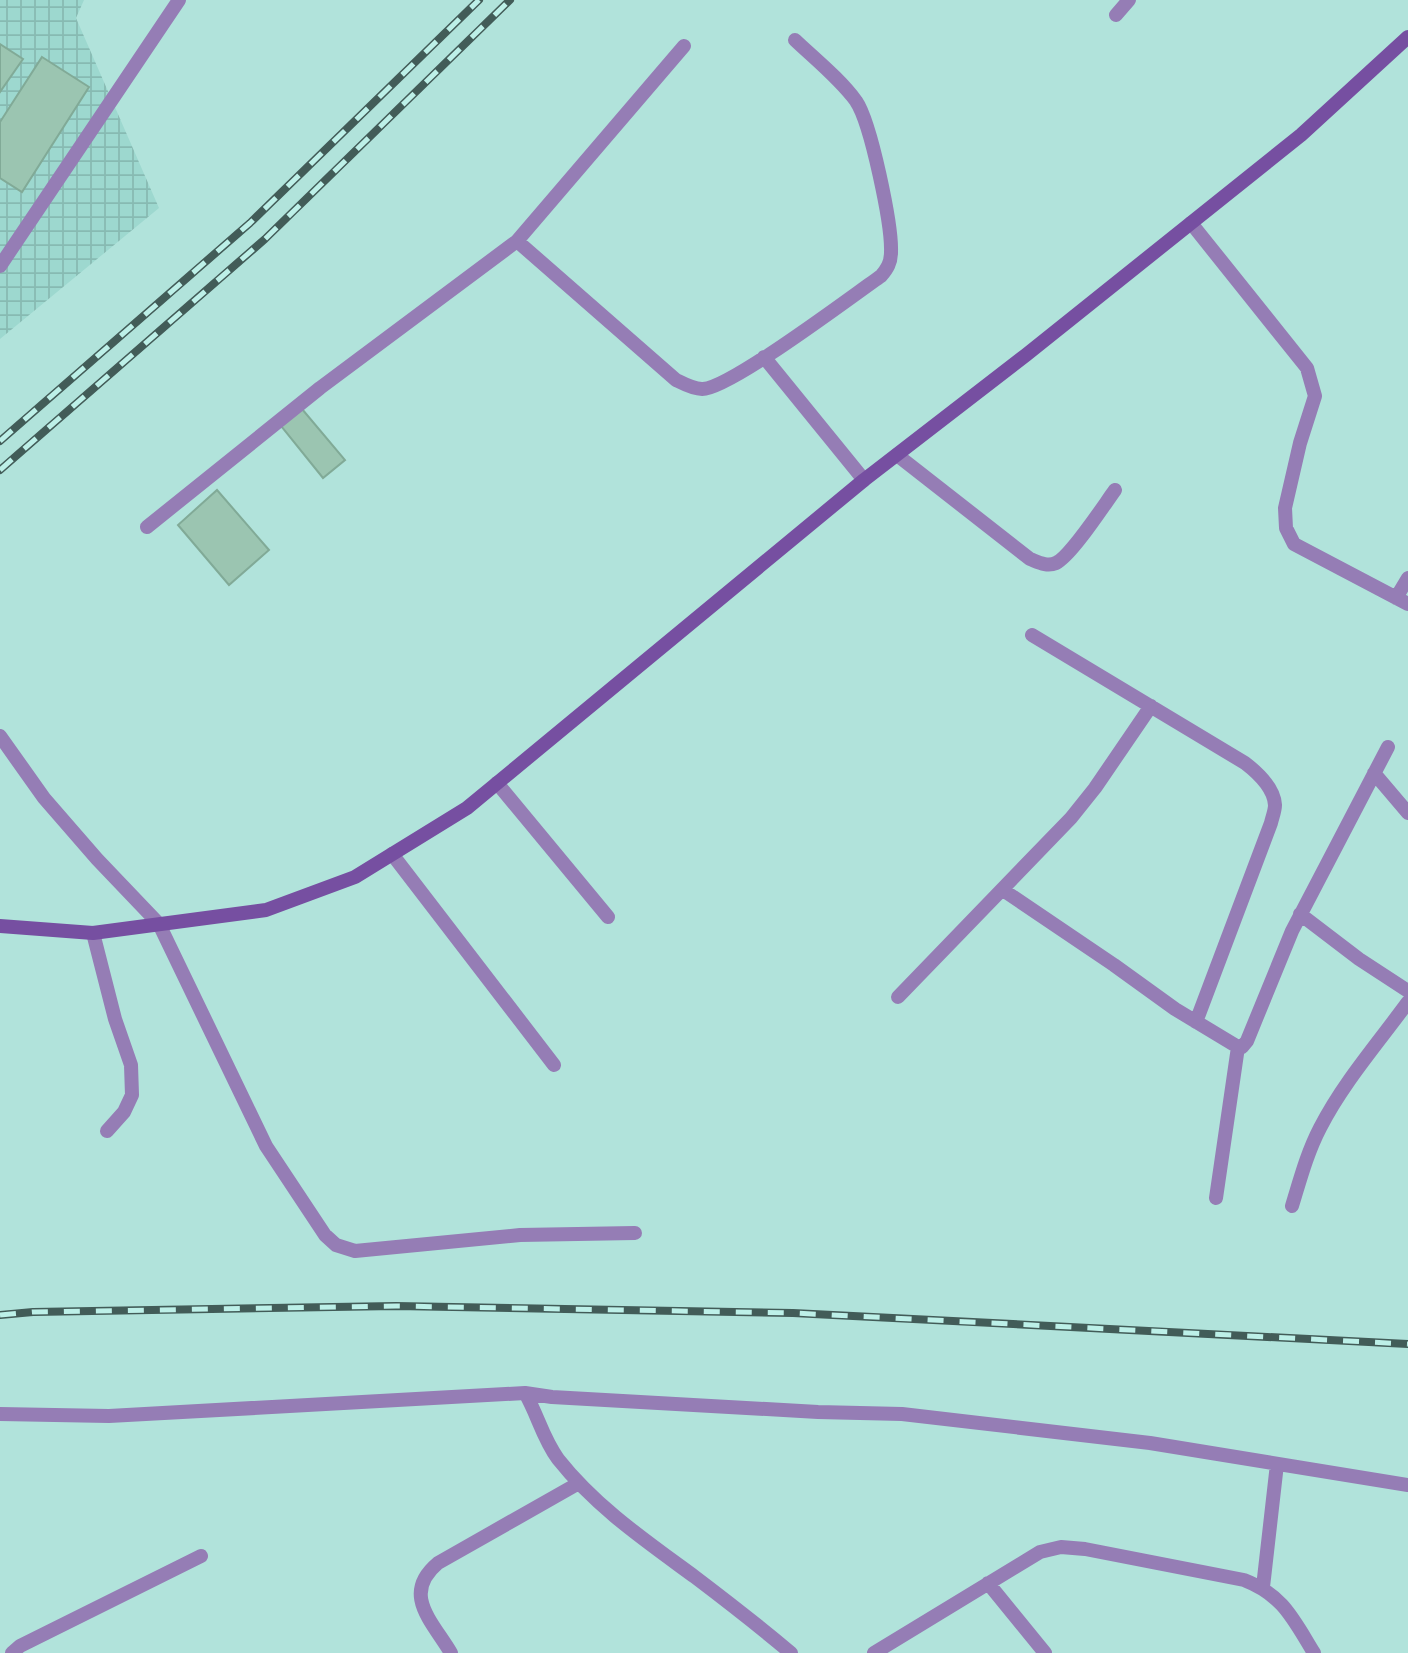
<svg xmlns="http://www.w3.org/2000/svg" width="1408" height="1653" viewBox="0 0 1408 1653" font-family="'Work Sans',sans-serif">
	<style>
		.industrial { fill: url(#industrial-grid) }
		.building { fill: #9bc5b1; stroke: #81aa97; stroke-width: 2 }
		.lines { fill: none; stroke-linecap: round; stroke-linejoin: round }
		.street { stroke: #957db5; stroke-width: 14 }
		.secondary { stroke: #764fa1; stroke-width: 14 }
		.rail-casing { stroke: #425c58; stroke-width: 8 }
		.rail { stroke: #bdf0e8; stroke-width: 5; stroke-dasharray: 16; stroke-linecap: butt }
	</style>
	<defs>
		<pattern id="industrial-grid" width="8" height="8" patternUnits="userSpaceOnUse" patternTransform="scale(1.75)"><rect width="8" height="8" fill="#9dd8cf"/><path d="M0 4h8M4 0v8" fill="none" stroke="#87bab2"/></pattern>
	</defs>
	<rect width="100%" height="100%" fill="#b1e3db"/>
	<!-- industrial -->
	<path class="industrial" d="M0,0H84L76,18L159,208L0,339Z"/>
	<!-- building -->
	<path class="building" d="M0,44L23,59L0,92Z
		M42,57L89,87L22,192L0,178V122Z
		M302,409L345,460L323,478L281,426Z
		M217,490L269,550L229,585L178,525Z"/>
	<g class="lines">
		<!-- street -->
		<path class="street" d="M1116,15L1129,0
			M1191,223L1307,368L1315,396L1300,443L1285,508L1286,528L1294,544L1408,604
			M517,241L676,380C684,384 693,389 702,389C728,390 852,296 881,276C887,269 891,263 891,252C892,225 871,123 856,101C840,79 815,59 795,40
			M0,266L179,0
			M764,357L864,480
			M897,455L1030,559C1038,562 1047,567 1056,563C1071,556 1104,505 1115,490
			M147,527L320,388L517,241L684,46
			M1396,598L1408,578
			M1032,635L1245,763C1258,773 1274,788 1275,805C1275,811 1272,818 1271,823L1196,1022
			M0,736L44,798L97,859L159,924L266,1146L325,1235L336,1245L355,1251L520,1235L635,1233
			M1374,773L1408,813
			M497,783L608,917
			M392,854L554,1065
			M1003,890L1114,965L1175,1009L1238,1047H1242L1247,1041L1292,931L1388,747
			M1300,914L1359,959L1408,991
			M93,933L115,1019L131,1065L132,1095L124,1112L107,1131
			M898,997L1071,818L1095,788L1151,706
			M1216,1198L1238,1047
			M1292,1206C1300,1180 1307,1153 1320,1128C1343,1083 1378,1043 1408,1002
			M0,1414L109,1416L525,1393
			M988,1583L1045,1653
			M1263,1587L1277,1464
			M12,1653L20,1646L201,1556
			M451,1653C432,1621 401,1594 438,1563L579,1483
			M791,1653C760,1627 728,1602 695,1577C646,1541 596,1507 558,1459C542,1437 538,1415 525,1393L552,1397L818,1412L902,1414L1150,1443L1408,1485
			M874,1653L1040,1552L1061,1547L1085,1549L1244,1580C1283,1595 1293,1619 1314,1653"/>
		<!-- secondary -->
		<path class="secondary" d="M0,926L93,933L266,910L355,877L467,808L864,480L1026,355L1301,135L1408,37"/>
		<defs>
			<path id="rail" d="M0,441L250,223L479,0
				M0,470L265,239L510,0
				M0,1315L33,1312L396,1306L793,1313L1408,1344"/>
		</defs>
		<!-- rail casing -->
		<use href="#rail" class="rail-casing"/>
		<!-- rail -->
		<use href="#rail" class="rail"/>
	</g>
</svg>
